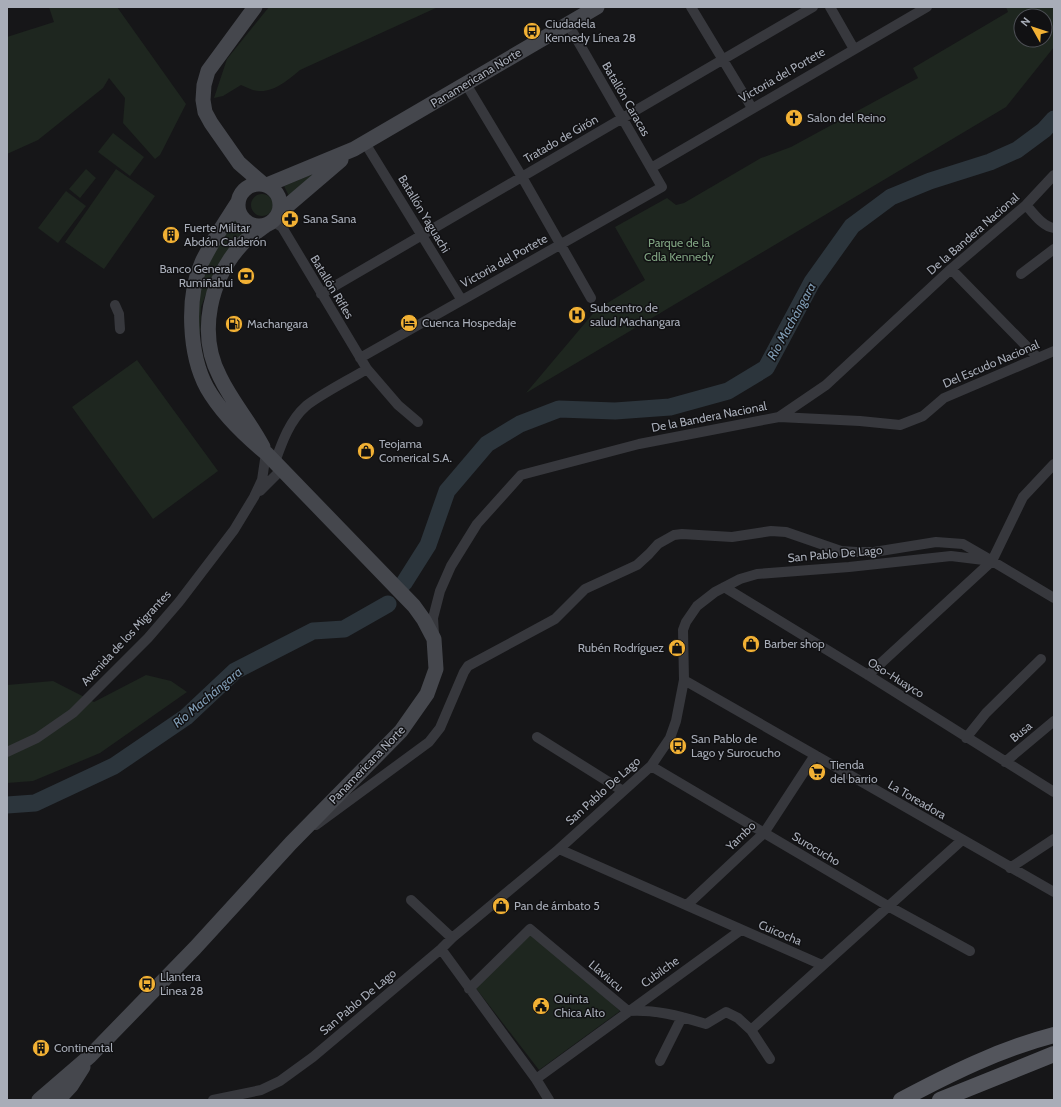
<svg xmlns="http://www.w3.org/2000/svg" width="1061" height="1107" viewBox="0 0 1061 1107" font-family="Cabin,sans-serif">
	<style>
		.green { fill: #1e261f; fill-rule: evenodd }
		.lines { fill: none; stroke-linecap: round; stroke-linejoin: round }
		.river { stroke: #2c353c; stroke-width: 17 }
		.street { stroke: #37383d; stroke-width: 10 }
		.secondary { stroke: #45474d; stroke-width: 15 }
		.primary { stroke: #53555c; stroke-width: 16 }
		.labels { text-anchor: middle; stroke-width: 3; stroke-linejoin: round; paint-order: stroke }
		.poi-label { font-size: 12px; fill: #a8adb8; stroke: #111113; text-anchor: start }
		.street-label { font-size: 12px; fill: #a8adb8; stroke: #111113 }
		.park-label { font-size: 12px; fill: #7fa381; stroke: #111113 }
		.water-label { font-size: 13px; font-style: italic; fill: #7f9bb3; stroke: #111113 }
	</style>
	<rect width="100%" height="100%" fill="#161618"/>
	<!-- green -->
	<path class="green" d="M49,7H117L186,104L160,155L155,159L123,123L125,98L109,78L103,88L38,140L7,154V37L54,22Z
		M269,7H438L300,70C289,79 275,92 259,91C253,91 246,87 241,85L223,96L214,98L227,59Z
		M1006,7H1054V47L1006,107L526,393L596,310L645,280L615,227L667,198L676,205L684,203L761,158L791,147L918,78L913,68L1008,12ZM1021,16H1045V40H1021Z
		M113,133L144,157L130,176L98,152Z
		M86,169L96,178L80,198L69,189Z
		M116,169L155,196L104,269L65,242Z
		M318,172L289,196L284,186Z
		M66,191L86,206L58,243L38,228Z
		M251 205a11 11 0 1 1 22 0a11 11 0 1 1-22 0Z
		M237,216L249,229L216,267L201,307L200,336L196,333C196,309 200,278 212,255C219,242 229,229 237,216Z
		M137,360L218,471L153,519L72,407Z
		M146,675L171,681L187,692L100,753L33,781L7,783V685L53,681L94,702Z
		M531,931L620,1011L539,1070L475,987Z"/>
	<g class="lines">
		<!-- river -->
		<path class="river" d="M404,583L428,545L447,491L487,444L520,424L559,409L615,411L670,407L728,391L766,368L812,282L852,226L891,197L930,181L990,162L1017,150L1044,130L1054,119
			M7,805L35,803L114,766L186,717L235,671L313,631L344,629L388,604"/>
		<!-- street -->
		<path class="street" d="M691,7L752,108
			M830,7L854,49
			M466,84L522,177L591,298
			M365,143L461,299
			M651,168L927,7
			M1026,205C1033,213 1043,227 1054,228
			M273,221L282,227L367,369L398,405L418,422
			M951,269L1038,358
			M1021,274L1054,249
			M321,294L813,7
			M115,305L119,314L120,329
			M360,358L662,187L568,24
			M779,417L860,421L900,425L923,416L944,398L1054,351
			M275,462C282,442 290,420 306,406C321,394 349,380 367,369
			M260,491L282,469
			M724,587L868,675L1054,792
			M434,634L433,618L440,591L451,566L477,524L521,475L639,444L779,417L826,385L951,269L1026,205L1054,175
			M868,675L992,561L1023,497L1054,464
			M684,680L1054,892
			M537,737L623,791
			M966,738L986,713L1041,659
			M7,752L37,738L73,713L148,638L179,602L234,530L254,497L262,480L266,453
			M1005,762L1054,721
			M651,766L888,906L970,951
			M316,825L429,742L440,728L464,672L468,666L555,619L585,589L637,565L649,554L658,544L674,535L682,534L732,537L771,531L786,532L841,551L856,552H874L936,542L963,544L989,559
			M559,849L822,965
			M1010,868L1054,839
			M411,900L452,938
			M687,905L764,833L815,755
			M441,949L536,1079L549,1100
			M469,989L530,929L628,1011C654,1009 680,1016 706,1024L726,1012L738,1018L751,1030L961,841
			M751,1030L770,1059
			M660,1061L682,1017
			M536,1079L741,930
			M213,1100L261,1090L280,1081L313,1057L441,949L452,938L559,849L651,766L670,738L676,721L684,680L683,630L686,622L697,606L715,592L740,579L757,574L849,567L951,556L992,561L1054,598"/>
		<!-- secondary -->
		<path class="secondary" d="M255,7L208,71L204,85L203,100L205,112L211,123L239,163L263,184
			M238 205a21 21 0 1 1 42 0a21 21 0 1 1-42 0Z
			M267,185L354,149L597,7
			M279,213L341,160
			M263,447C250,422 232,402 220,377C197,333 210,278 243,243C250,236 258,231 265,226
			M39,1100L90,1056L195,948L291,843L401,731L427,694L436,669L434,639L424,620L414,606L266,453C243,434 222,414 207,388C189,355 186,297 202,262C212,241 226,221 238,202
			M58,1100L71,1086L83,1067"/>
		<!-- primary -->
		<path class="primary" d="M901,1100C950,1074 1000,1049 1054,1035
			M940,1100L1054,1054"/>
	</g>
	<!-- icons -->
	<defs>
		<symbol id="bus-disc" viewBox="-11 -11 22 22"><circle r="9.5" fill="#f2b134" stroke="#111113"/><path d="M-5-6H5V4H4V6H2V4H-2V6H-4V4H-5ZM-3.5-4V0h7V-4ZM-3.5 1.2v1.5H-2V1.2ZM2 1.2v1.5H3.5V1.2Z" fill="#111"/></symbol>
		<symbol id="church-disc" viewBox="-11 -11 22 22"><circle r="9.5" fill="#f2b134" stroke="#111113"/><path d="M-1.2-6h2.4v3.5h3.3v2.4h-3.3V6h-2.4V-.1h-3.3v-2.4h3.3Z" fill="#111"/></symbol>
		<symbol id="pharmacy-disc" viewBox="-11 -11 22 22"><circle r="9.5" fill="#f2b134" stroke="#111113"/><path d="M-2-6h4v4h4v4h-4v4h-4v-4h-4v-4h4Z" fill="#111"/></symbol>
		<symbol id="building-disc" viewBox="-11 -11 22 22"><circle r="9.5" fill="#f2b134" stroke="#111113"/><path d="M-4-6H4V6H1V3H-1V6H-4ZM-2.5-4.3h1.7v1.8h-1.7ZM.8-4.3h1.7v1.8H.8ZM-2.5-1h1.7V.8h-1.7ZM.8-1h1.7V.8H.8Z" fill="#111"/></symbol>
		<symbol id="bank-disc" viewBox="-11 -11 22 22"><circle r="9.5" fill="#f2b134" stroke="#111113"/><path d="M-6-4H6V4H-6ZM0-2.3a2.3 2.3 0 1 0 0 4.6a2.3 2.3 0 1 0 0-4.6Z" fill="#111"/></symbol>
		<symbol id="hospital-disc" viewBox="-11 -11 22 22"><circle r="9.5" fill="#f2b134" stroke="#111113"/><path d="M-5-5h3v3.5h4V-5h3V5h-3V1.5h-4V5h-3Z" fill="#111"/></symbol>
		<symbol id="hotel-disc" viewBox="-11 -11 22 22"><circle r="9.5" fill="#f2b134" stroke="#111113"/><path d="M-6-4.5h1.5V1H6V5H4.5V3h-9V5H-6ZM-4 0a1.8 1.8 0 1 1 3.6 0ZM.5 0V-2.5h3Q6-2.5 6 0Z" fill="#111"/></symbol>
		<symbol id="fuel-disc" viewBox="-11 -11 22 22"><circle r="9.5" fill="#f2b134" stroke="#111113"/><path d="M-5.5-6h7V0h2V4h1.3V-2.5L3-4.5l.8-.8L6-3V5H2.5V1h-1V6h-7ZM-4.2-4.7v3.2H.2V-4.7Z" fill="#111"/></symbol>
		<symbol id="shop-disc" viewBox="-11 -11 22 22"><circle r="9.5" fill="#f2b134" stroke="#111113"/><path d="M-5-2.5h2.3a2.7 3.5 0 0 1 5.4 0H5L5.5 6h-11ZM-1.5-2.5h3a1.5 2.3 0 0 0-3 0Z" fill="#111"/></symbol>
		<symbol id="supermarket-disc" viewBox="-11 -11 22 22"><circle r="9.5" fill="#f2b134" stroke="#111113"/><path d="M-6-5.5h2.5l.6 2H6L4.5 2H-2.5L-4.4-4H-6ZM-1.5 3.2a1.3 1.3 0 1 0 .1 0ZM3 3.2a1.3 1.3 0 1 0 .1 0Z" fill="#111"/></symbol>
		<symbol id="civic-disc" viewBox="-11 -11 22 22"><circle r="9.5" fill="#f2b134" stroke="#111113"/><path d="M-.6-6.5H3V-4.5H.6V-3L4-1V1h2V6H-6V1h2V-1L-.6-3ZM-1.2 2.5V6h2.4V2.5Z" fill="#111"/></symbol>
	</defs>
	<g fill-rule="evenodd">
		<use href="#bus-disc" x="522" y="21" width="20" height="20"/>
		<use href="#church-disc" x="784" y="108" width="20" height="20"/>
		<use href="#pharmacy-disc" x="280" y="209" width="20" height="20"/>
		<use href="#building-disc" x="161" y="225" width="20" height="20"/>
		<use href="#bank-disc" x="236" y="266" width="20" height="20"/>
		<use href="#hospital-disc" x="567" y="305" width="20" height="20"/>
		<use href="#hotel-disc" x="399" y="313" width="20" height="20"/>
		<use href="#fuel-disc" x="224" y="314" width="20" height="20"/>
		<use href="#shop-disc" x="356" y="441" width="20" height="20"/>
		<use href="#shop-disc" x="741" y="634" width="20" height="20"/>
		<use href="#shop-disc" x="667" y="638" width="20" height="20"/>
		<use href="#bus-disc" x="668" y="736" width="20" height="20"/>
		<use href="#supermarket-disc" x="807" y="762" width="20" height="20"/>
		<use href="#shop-disc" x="491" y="896" width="20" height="20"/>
		<use href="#bus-disc" x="137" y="974" width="20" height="20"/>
		<use href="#civic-disc" x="531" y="996" width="20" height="20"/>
		<use href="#building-disc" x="31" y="1038" width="20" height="20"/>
	</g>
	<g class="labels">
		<!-- poi labels -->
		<g class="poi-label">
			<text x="545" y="28">Ciudadela<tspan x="545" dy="14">Kennedy Línea 28</tspan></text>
			<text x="807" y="122">Salon del Reino</text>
			<text x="303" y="223">Sana Sana</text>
			<text x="184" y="232">Fuerte Militar<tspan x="184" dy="14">Abdón Calderón</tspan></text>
			<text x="233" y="273" text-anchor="end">Banco General<tspan x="233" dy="14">Rumiñahui</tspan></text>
			<text x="590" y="312">Subcentro de<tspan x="590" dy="14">salud Machangara</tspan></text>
			<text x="422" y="327">Cuenca Hospedaje</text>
			<text x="247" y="328">Machangara</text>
			<text x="379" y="448">Teojama<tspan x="379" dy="14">Comerical S.A.</tspan></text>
			<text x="764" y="648">Barber shop</text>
			<text x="664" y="652" text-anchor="end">Rubén Rodríguez</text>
			<text x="691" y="743">San Pablo de<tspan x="691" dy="14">Lago y Surocucho</tspan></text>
			<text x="830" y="769">Tienda<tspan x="830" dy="14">del barrio</tspan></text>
			<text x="514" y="910">Pan de ámbato 5</text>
			<text x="160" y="981">Llantera<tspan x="160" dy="14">Linea 28</tspan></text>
			<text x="554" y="1003">Quinta<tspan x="554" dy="14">Chica Alto</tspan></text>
			<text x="54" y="1052">Continental</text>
		</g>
		<!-- street labels -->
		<g class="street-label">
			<text transform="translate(782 75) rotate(-30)" y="4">Victoria del Portete</text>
			<text transform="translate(476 78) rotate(-31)" y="4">Panamericana Norte</text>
			<text transform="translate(626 99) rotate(60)" y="4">Batallón Caracas</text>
			<text transform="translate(561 139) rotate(-30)" y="4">Tratado de Girón</text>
			<text transform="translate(424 214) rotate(59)" y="4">Batallón Yaguachi</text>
			<text transform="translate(973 234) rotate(-41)" y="4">De la Bandera Nacional</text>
			<text transform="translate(504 261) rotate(-29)" y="4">Victoria del Portete</text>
			<text transform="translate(332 287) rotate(59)" y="4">Batallón Rifles</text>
			<text transform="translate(991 364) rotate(-23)" y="4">Del Escudo Nacional</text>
			<text transform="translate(709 417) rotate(-11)" y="4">De la Bandera Nacional</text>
			<text transform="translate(835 554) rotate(-5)" y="4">San Pablo De Lago</text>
			<text transform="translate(126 638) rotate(-47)" y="4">Avenida de los Migrantes</text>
			<text transform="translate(896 678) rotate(32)" y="4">Oso-Huayco</text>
			<text transform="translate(1021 732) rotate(-40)" y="4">Busa</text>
			<text transform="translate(367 765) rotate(-46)" y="4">Panamericana Norte</text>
			<text transform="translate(603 791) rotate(-42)" y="4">San Pablo De Lago</text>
			<text transform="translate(917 800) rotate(30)" y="4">La Toreadora</text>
			<text transform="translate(741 836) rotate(-44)" y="4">Yambo</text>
			<text transform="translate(816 849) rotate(31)" y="4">Surocucho</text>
			<text transform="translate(780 933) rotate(23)" y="4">Cuicocha</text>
			<text transform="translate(660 972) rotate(-36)" y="4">Cubilche</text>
			<text transform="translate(606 976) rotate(40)" y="4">Llaviucu</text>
			<text transform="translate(358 1002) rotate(-40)" y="4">San Pablo De Lago</text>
		</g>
		<!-- park labels -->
		<g class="park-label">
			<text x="679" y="247">Parque de la<tspan x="679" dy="14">Cdla Kennedy</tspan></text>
		</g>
		<!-- water labels -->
		<g class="water-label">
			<text transform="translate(791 321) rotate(-61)" y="5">Río Machángara</text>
			<text transform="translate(207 697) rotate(-40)" y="5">Río Machángara</text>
		</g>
	</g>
	<!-- border -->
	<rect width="1061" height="1107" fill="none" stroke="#a8adb8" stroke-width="16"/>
	<!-- north arrow -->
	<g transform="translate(1033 28) rotate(309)"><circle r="19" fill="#111113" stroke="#4d4f55"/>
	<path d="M0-3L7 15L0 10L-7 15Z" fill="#f2b134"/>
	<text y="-6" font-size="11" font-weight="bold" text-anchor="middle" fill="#a8adb8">N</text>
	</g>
</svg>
